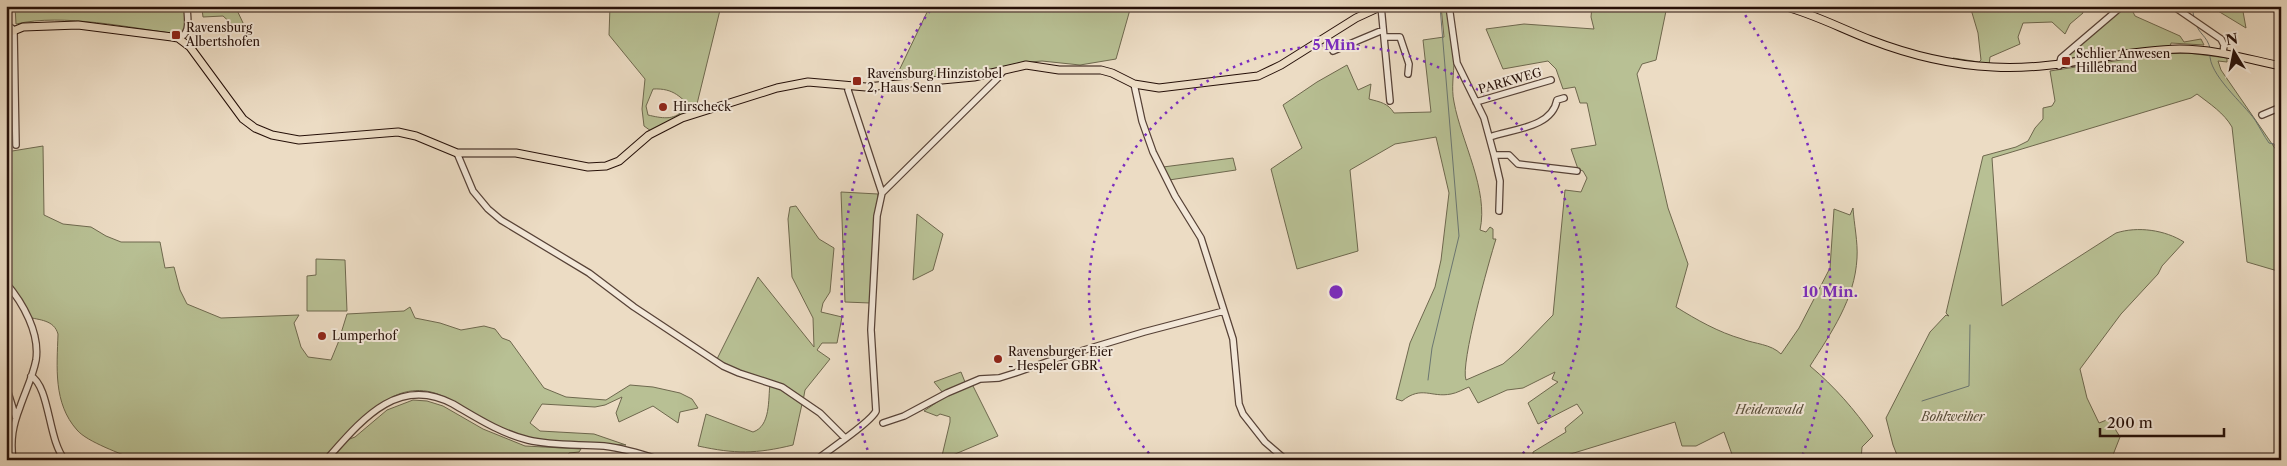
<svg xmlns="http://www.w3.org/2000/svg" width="2287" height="466" viewBox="0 0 2287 466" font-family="'Libre Caslon Text',serif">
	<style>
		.green { fill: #b8c094; stroke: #6e684e }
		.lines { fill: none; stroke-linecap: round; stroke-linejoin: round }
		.stream { stroke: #6b7671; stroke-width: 1 }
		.minor-casing { stroke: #574237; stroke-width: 8 }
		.major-casing { stroke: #250f08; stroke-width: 9 }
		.minor { stroke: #f3e8d9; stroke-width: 5.5 }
		.major { stroke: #ecdcc4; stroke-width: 7 }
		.ring { fill: none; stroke: #7b2cbf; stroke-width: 2.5; stroke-dasharray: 2.5 5 }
		.poi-dot { fill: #8f2418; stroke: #f3e8d9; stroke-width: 2 }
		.labels { text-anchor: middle; stroke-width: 4; stroke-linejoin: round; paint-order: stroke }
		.poi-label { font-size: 12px; fill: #250f08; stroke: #f3e8d9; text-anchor: start }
		.street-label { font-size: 12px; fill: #250f08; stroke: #f3e8d9 }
		.park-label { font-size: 12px; font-style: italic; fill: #584d39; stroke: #f3e8d9 }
		.centre { fill: #7b2cbf; stroke: #f3e8d9; stroke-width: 2.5 }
		.ring-label { font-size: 15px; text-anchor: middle; font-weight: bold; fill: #7b2cbf; stroke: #f3e8d9; stroke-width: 4; stroke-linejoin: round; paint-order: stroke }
	</style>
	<rect width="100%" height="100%" fill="#ecdcc4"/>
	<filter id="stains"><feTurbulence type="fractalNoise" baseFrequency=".004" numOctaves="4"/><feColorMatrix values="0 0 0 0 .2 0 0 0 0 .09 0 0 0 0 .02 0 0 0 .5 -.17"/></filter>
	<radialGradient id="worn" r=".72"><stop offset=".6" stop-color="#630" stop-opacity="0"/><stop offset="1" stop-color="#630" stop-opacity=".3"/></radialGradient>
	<!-- green -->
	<path class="green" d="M15,6H185L186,28L183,33L178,34C130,28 63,13 16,24Z
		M204,6H235L244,25V35L223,16L203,17L202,9Z
		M610,6H721L695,112C681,97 674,88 653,89L646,106L648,115C661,118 674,121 683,110L687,114L651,131L644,126L642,109L645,79L609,35Z
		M930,6H1131L1116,59L1080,65L1042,61L1019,63L970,75L894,81Z
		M1441,6H1447C1449,23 1455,43 1454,60C1454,74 1451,88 1454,102C1461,141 1489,190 1480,230L1486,232L1490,227L1493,229V239H1496C1489,261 1460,364 1466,380L1503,364L1518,351L1553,315L1565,190L1581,192L1587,178L1583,171L1578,169L1571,149L1596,145L1587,103H1580L1575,87L1563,89L1556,69L1548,61L1503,69L1486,29L1524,24L1594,29L1591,17L1592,6H1667L1656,60L1642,64L1637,74L1668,208L1688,264L1676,307C1697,320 1718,332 1742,339C1755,344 1771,344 1781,354L1799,328L1830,268L1834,209L1850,215L1853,208C1854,224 1858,242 1857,258C1855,299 1831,333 1810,366C1835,387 1854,409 1873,436L1862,447L1861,460H1734L1724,432L1696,446H1682L1675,422L1551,460H1533V452L1566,432L1565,428L1583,413L1577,404L1538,424L1528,403L1558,382L1552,379L1555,372L1523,388L1507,390L1478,403L1469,387C1464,389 1457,393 1451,394C1431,398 1422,385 1402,401L1396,399L1410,343L1435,287L1441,260L1449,193L1436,137L1395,144L1350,170L1358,251L1297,269L1271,169L1302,148L1283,105L1317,82L1347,65L1358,90L1371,84L1369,99C1380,102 1388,103 1394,113L1431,112L1423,40L1444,37Z
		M1970,6H2081L2083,13L2070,24L2065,34L2052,22L2023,23L2018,37L2020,44L1990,57L1989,65L1953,61V58L1979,62L1981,60L1978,33Z
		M2108,6H2130L2135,16L2180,36L2184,42L2201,39L2204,45L2171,43L2170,47L2064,60L2113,15Z
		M2216,6H2242L2246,28L2218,11Z
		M2188,53L2227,58V62L2218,61L2221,70L2281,157V272L2247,262L2232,127C2224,113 2210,104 2197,94L2191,98L1992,158L2002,306L2116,233C2138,226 2165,230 2184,242L2162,266L2158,274L2121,314L2080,369L2087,398L2099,423L2109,419L2120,437L2111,460H1899L1893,445L1886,418L1930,332L1946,315L1949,316L1946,313L1983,156L2016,147L2028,141L2035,128L2043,119V108L2052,106L2055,101L2050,71L2160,54Z
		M43,146L44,215L63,224L91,227L106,236L121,242H160L165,268L174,267L180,290L187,304L221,318L299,315L294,323L301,347L308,357L331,360L338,343L347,314L404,311L410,307L415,318L440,323L461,330L484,326L495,329L502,338L510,341L544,388L566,397L606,400L630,385L653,387L680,393L692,399L698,408L680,412L678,423L653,406L619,422L616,413L622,397L605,405L595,407L542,404L530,423L540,431L594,434L626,445C592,443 552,446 520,435C494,427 472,412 448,399C403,373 367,412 339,443L355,437L387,410L413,400L427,401L443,406L483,429L525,446L581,449L579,452L569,453L566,460H136C122,454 87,442 77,430C53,403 57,367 58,334C54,320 40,320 27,317L6,283V152Z
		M1233,158L1236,170L1169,180L1163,167Z
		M841,192L878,194L870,303L845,302Z
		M796,206L819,239L834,248L830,292L823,303L821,312L842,317L837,343H822L817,350L830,359L805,390L803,401L784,386L740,372L717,359L758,277L814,347L813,318L792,277L788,219L790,207Z
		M917,214L943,234L933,270L913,280Z
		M316,259L345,260L347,311H307V276L316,275Z
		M961,372L965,382L943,393L934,382Z
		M770,384L782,388L802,404L793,445C756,454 735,454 698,446L706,414L753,432C771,426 768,399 770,384Z
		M972,384L998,436L941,460L950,422V417L940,414L937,416L924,411L946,396Z"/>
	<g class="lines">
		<!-- stream -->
		<path class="stream" d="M2192,6L2194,18
			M2196,24C2199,34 2207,36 2210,48
			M2210,54C2208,74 2244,104 2255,120C2260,128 2264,136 2269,143L2274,144L2281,158
			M1428,380L1432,348L1459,236L1440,6
			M1922,401L1969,386L1970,325"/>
		<defs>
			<path id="minor" d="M1381,6L1390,101
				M1449,6L1457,63L1484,118L1494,155H1509L1518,164L1577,171
				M2173,6L2221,39L2224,45L2223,53
				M6,24L14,30V33L16,145
				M1385,37H1400L1409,64L1408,74
				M178,38C192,34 187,18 187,6
				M1333,51L1383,30
				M2059,66L2061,58L2122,6
				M2279,66L2281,77
				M1134,84L1142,121L1153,152L1175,196L1201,238L1233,339L1239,404L1243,414L1265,442L1286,460
				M849,86L848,90L882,193
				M1476,102L1551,80
				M2262,115L2281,107
				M1490,137C1512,129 1552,128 1557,100L1564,98
				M457,153L473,191L488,209L501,220L589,273L634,307L723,366L739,373L782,387L820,413L844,437
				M1494,155L1500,181L1499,211
				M6,283C23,303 40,333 36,360C33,376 25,392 20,407C13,425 10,440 13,460
				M31,376C50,387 48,441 65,460
				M6,386L16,418
				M883,423L904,416L947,393L980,379L999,378L1015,373L1061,357L1144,332L1224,311
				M326,460C360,422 397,374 453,404C477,418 500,433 528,440C553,446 579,444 604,446C623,448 642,454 660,460
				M816,460C829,450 871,422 876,411L871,330L877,216L882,193L998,78L1003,71"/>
			<path id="major" d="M1783,6C1814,14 1842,29 1871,40C1910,55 1951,65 1993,67C2058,71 2117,50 2180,49C2215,49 2247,59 2281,66
				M6,34L23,27L78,25L172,37L178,38L190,47L243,119L255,128L272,135L299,140L398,132L416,136L457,153H516L588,167L606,166L619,161L649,135L682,118L777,88L808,82L866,87L888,85L974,77L1026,65L1059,70H1101L1112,73L1134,84L1159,88L1258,76L1281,65L1356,18L1382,6"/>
		</defs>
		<!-- minor casing -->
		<use href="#minor" class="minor-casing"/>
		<!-- major casing -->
		<use href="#major" class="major-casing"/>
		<!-- minor -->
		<use href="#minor" class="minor"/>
		<!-- major -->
		<use href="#major" class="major"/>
	</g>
	<!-- distance rings -->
	<g class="ring">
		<path d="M1154 459A247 247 0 1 1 1518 459"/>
		<path d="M870 457A494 494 0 0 1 931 9M1741 9A494 494 0 0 1 1802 457"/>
	</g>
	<!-- markers -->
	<g class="poi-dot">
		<rect x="171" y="30" width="10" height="10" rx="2.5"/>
		<rect x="2061" y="56" width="10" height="10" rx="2.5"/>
		<rect x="852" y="76" width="10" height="10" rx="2.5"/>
		<circle cx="663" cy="107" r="5"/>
		<circle cx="322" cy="336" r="5"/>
		<circle cx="998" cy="359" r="5"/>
	</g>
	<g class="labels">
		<!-- poi labels -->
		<g class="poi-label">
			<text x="186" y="32">Ravensburg<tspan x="186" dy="14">Albertshofen</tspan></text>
			<text x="2076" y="58">Schlier Anwesen<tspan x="2076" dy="14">Hillebrand</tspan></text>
			<text x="867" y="78">Ravensburg Hinzistobel<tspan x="867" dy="14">2, Haus Senn</tspan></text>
			<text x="673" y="111">Hirscheck</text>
			<text x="332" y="340">Lumperhof</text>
			<text x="1008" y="356">Ravensburger Eier<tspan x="1008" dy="14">- Hespeler GBR</tspan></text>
		</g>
		<!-- street labels -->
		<g class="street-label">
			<text transform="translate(1510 81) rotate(-16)" y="4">PARKWEG</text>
		</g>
		<!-- park labels -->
		<g class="park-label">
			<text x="1769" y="414">Heidenwald</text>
			<text x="1953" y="421">Bohlweiher</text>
		</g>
	</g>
	<circle cx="1336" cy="292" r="8" class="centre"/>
	<g class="ring-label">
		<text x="1336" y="50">5 Min.</text>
		<text x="1830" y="297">10 Min.</text>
	</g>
	<!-- margin -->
	<rect width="2287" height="466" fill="none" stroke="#ecdcc4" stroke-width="25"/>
	<rect x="8" y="8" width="2272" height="451" fill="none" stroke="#250f08" stroke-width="2.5"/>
	<rect x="12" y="12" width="2262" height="441" fill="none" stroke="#250f08"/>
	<!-- north arrow -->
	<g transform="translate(2234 52) rotate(350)" stroke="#f3e8d9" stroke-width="4" paint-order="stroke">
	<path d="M0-4L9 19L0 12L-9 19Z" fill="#250f08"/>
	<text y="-8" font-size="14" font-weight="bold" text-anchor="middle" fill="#250f08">N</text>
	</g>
	<!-- scale -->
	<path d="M2100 428v8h124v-8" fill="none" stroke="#250f08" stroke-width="2.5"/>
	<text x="2107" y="428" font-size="15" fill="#250f08" stroke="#f3e8d9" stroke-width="4" paint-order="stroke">200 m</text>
	<rect width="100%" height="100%" filter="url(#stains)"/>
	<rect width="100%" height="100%" fill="url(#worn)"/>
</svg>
